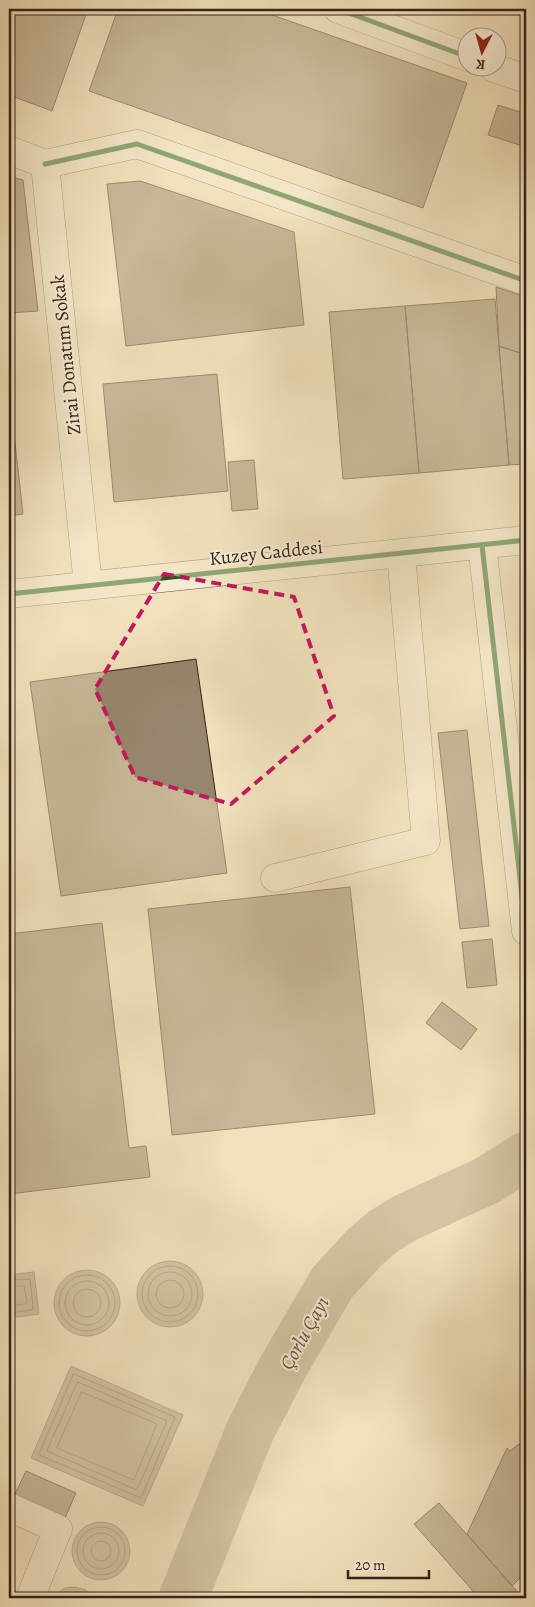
<svg xmlns="http://www.w3.org/2000/svg" width="535" height="1607" viewBox="0 0 535 1607" font-family="Alegreya,serif">
	<style>
		.water { fill: #b1a085; stroke: #806e5a }
		.lines { fill: none; stroke-linecap: round; stroke-linejoin: round }
		.shore { stroke: #746250; stroke-width: 1 }
		.river { stroke: #b1a085; stroke-width: 49 }
		.building { fill: #97866e; stroke: #36231a }
		.minor-casing { stroke: #655242; stroke-width: 29 }
		.minor { stroke: #f6ecd3; stroke-width: 28 }
		.cycleway-casing { stroke: #f6ecd3; stroke-width: 8 }
		.cycleway { stroke: #1b5e20; stroke-width: 5 }
		.marked { fill: none; stroke: #c2185b; stroke-width: 4; stroke-dasharray: 10 6; stroke-linejoin: round }
		.labels { text-anchor: middle; stroke-width: 4; stroke-linejoin: round; paint-order: stroke }
		.street-label { font-size: 19px; fill: #36231a; stroke: #f6ecd3 }
		.water-label { font-size: 20px; font-style: italic; fill: #614f3f; stroke: #f6ecd3 }
	</style>
	<rect width="100%" height="100%" fill="#f1e1bc"/>
	<filter id="stains"><feTurbulence type="fractalNoise" baseFrequency=".004" numOctaves="4"/><feColorMatrix values="0 0 0 0 .2 0 0 0 0 .09 0 0 0 0 .02 0 0 0 .5 -.17"/></filter>
	<radialGradient id="worn" r=".72"><stop offset=".6" stop-color="#630" stop-opacity="0"/><stop offset="1" stop-color="#630" stop-opacity=".3"/></radialGradient>
	<!-- water -->
	<path class="water" d="M137 1294a33 33 0 1 1 66 0a33 33 0 1 1-66 0Z
		M54 1303a33 33 0 1 1 66 0a33 33 0 1 1-66 0Z
		M34,1272L39,1314L9,1318V1275Z
		M71,1366L183,1415L143,1506L31,1458Z
		M72 1551a29 29 0 1 1 58 0a29 29 0 1 1-58 0Z
		M75,1587L86,1590L95,1598H50L65,1588Z"/>
	<g class="lines">
		<!-- shore -->
		<path class="shore" d="M142 1294a28 28 0 1 1 56 0a28 28 0 1 1-56 0Z
			M148 1294a22 22 0 1 1 44 0a22 22 0 1 1-44 0Z
			M59 1303a28 28 0 1 1 56 0a28 28 0 1 1-56 0Z
			M156 1294a14 14 0 1 1 28 0a14 14 0 1 1-28 0Z
			M9,1280L30,1279L33,1307L32,1310L9,1313
			M65 1303a22 22 0 1 1 44 0a22 22 0 1 1-44 0Z
			M9,1286H24L27,1302L25,1304L9,1306
			M73 1303a14 14 0 1 1 28 0a14 14 0 1 1-28 0Z
			M74,1374L175,1417L141,1498L39,1455Z
			M78,1382L167,1421L137,1490L47,1451Z
			M82,1392L157,1424L134,1480L57,1448Z
			M77 1551a24 24 0 1 1 48 0a24 24 0 1 1-48 0Z
			M83 1551a18 18 0 1 1 36 0a18 18 0 1 1-36 0Z
			M91 1551a10 10 0 1 1 20 0a10 10 0 1 1-20 0Z"/>
		<!-- river -->
		<path class="river" d="M183,1598L250,1431L283,1367L332,1283L365,1247L384,1231L405,1218L486,1181L526,1156"/>
	</g>
	<!-- building -->
	<path class="building" d="M9,9H88L52,111L9,95Z
		M118,9H255L467,83L423,208L89,91Z
		M498,105L526,114V147L488,135Z
		M9,176L23,180L38,311L9,313Z
		M140,181L294,232L304,325L126,346L107,184Z
		M496,287L526,297V355L499,346Z
		M495,299L509,465L419,473L405,306Z
		M405,306L419,473L343,479L329,312Z
		M499,346L526,355V464L509,465Z
		M217,374L228,491L114,502L103,384Z
		M9,389L23,514L9,516Z
		M254,460L258,509L232,511L228,462Z
		M196,659L227,873L61,896L30,682Z
		M467,730L489,926L460,929L438,733Z
		M350,887L375,1114L172,1135L148,909Z
		M102,923L129,1148L146,1146L150,1177L9,1194V934Z
		M492,939L497,985L467,988L462,942Z
		M442,1002L477,1029L461,1050L426,1023Z
		M519,1444L526,1452V1463L522,1467L526,1472V1572L512,1586L467,1534L507,1448L510,1451Z
		M26,1471L76,1493L65,1518L14,1496Z
		M439,1503L523,1598H479L414,1524Z"/>
	<g class="lines">
		<defs>
			<path id="minor" d="M338,9L468,57
				M494,68L526,79
				M9,150L45,164L88,585
				M45,164L137,144L526,281
				M482,545L526,931
				M9,594L526,540
				M275,878L426,841L401,554
				M9,1507L58,1529L30,1598"/>
		</defs>
		<!-- minor casing -->
		<use href="#minor" class="minor-casing"/>
		<!-- minor -->
		<use href="#minor" class="minor"/>
		<defs>
			<path id="cycleway" d="M338,9L468,57
				M45,164L137,144L526,281
				M482,545L526,931
				M9,594L526,540"/>
		</defs>
		<!-- cycleway casing -->
		<use href="#cycleway" class="cycleway-casing"/>
		<!-- cycleway -->
		<use href="#cycleway" class="cycleway"/>
	</g>
	<!-- marked area -->
	<path d="M0 0H535V1607H0ZM164,574L294,597L334,716L231,804L135,777L95,689Z" fill="#f1e1bc" fill-opacity=".55" fill-rule="evenodd"/>
	<path class="marked" d="M164,574L294,597L334,716L231,804L135,777L95,689Z"/>
	<g class="labels">
		<!-- street labels -->
		<g class="street-label">
			<text transform="translate(65 355) rotate(-96)" y="7">Zirai Donatım Sokak</text>
			<text transform="translate(266 552) rotate(-6)" y="7">Kuzey Caddesi</text>
		</g>
		<!-- water labels -->
		<g class="water-label">
			<text transform="translate(304 1333) rotate(-61)" y="7">Çorlu Çayı</text>
		</g>
	</g>
	<!-- margin -->
	<rect width="535" height="1607" fill="none" stroke="#f1e1bc" stroke-width="30"/>
	<rect x="10" y="10" width="515" height="1587" fill="none" stroke="#36231a" stroke-width="2.5"/>
	<rect x="15" y="15" width="505" height="1577" fill="none" stroke="#36231a"/>
	<!-- north arrow -->
	<g transform="translate(482 52) rotate(186)"><circle r="24" fill="#f6ecd3" stroke="#a99c89"/>
	<path d="M0-4L9 19L0 12L-9 19Z" fill="#8f2418"/>
	<text y="-8" font-size="14" font-weight="bold" text-anchor="middle" fill="#36231a">K</text>
	</g>
	<!-- scale -->
	<path d="M348 1570v8h81v-8" fill="none" stroke="#36231a" stroke-width="2.5"/>
	<text x="355" y="1570" font-size="15" fill="#36231a" stroke="#f6ecd3" stroke-width="4" paint-order="stroke">20 m</text>
	<rect width="100%" height="100%" filter="url(#stains)"/>
	<rect width="100%" height="100%" fill="url(#worn)"/>
</svg>
